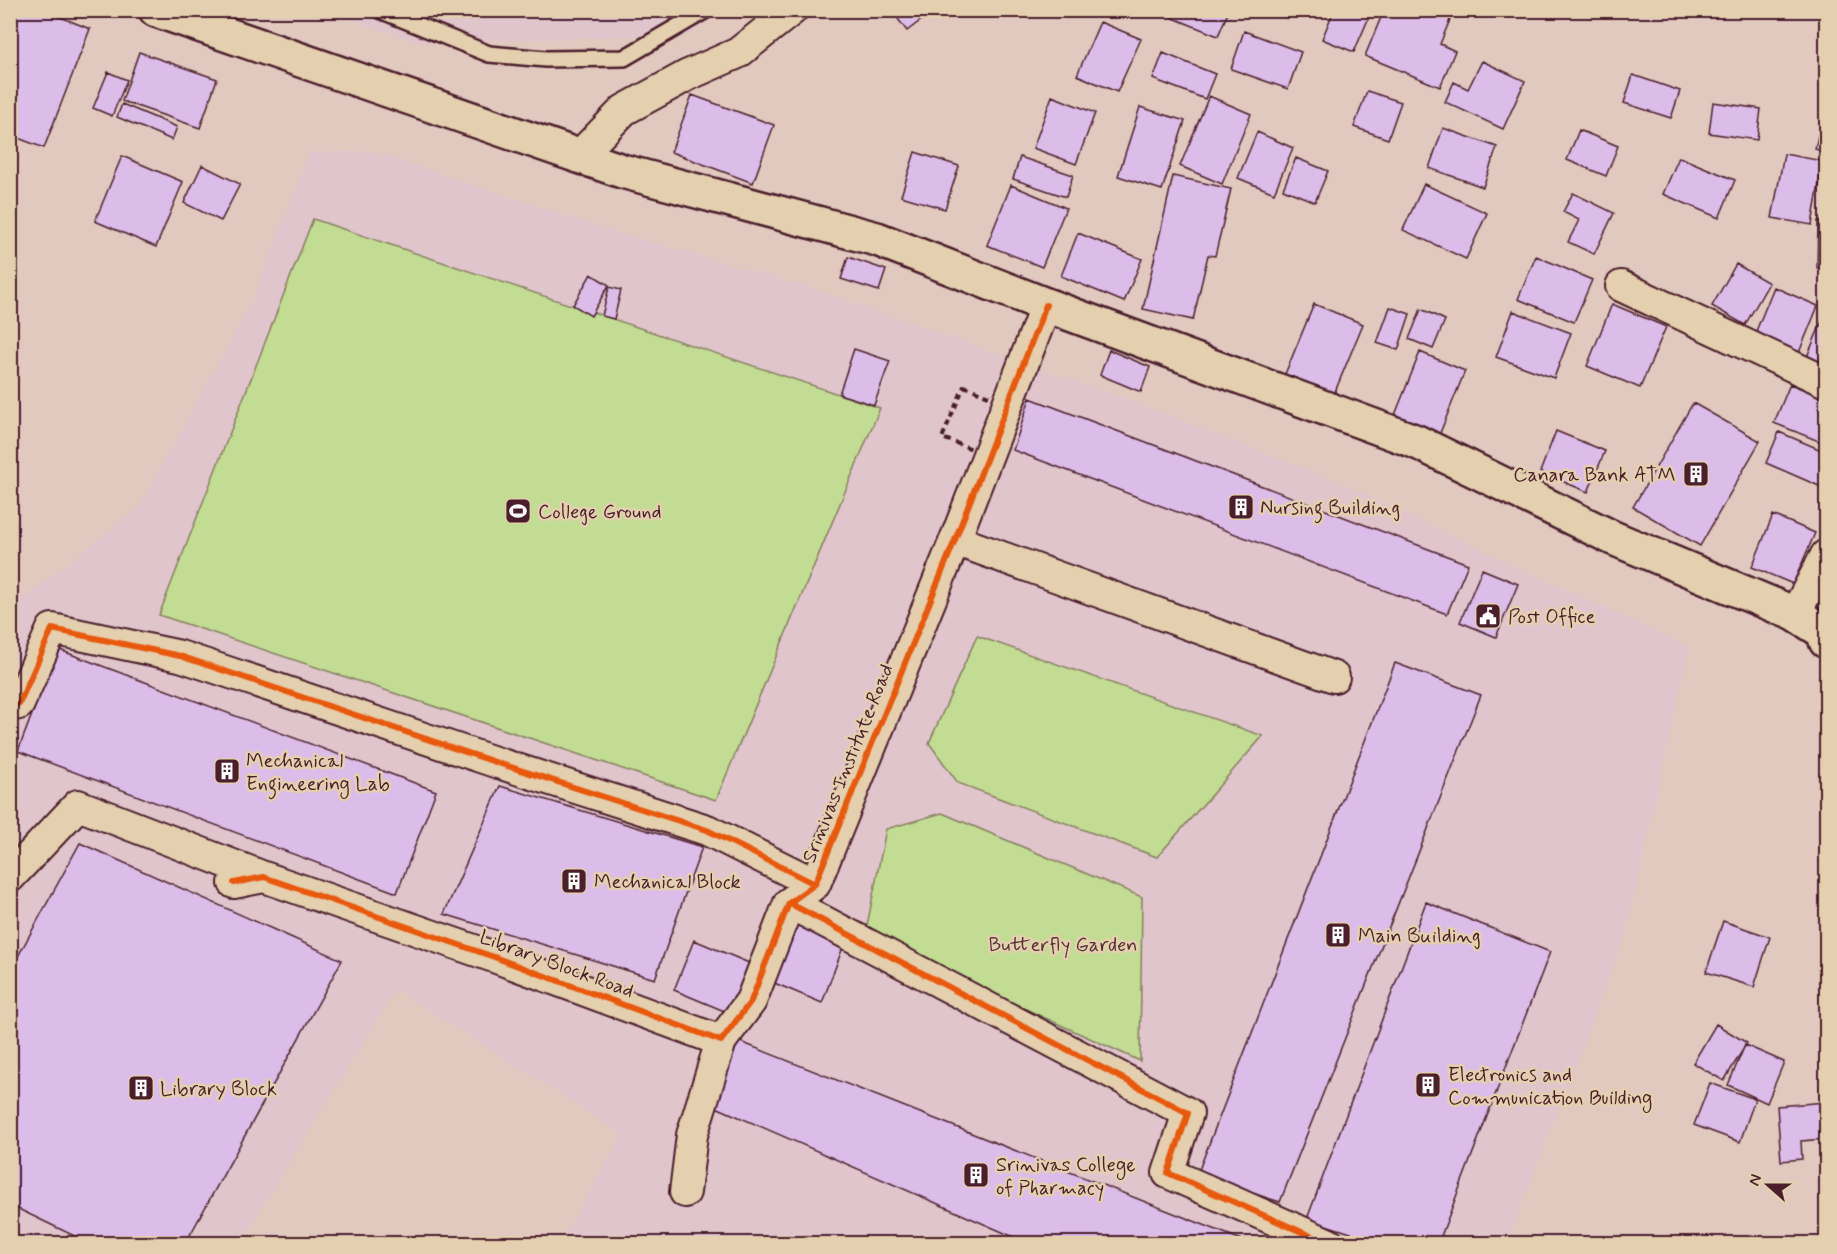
<svg xmlns="http://www.w3.org/2000/svg" width="1837" height="1254" viewBox="0 0 1837 1254" font-family="Mynerve,sans-serif">
	<style>
		.built { fill: #e0c5cc }
		.green { fill: #c2dc93; stroke: #867e5f; stroke-width: 1.5 }
		.building { fill: #dcbce9; stroke: #4a1f2b; stroke-width: 1.5 }
		.lines { fill: none; stroke-linecap: round; stroke-linejoin: round }
		.lane-casing { stroke: #4a1f2b; stroke-width: 20 }
		.street-casing { stroke: #4a1f2b; stroke-width: 34 }
		.secondary-casing { stroke: #4a1f2b; stroke-width: 38 }
		.path { stroke: #4a1f2b; stroke-width: 4; stroke-dasharray: 6 4.5; stroke-linecap: butt }
		.lane { stroke: #e4cfae; stroke-width: 15 }
		.street { stroke: #e4cfae; stroke-width: 30 }
		.secondary { stroke: #e4cfae; stroke-width: 33 }
		.cycleway-casing { stroke: #e4cfae; stroke-width: 10 }
		.cycleway { stroke: #e8590c; stroke-width: 6 }
		.labels { text-anchor: middle; stroke-width: 5; stroke-linejoin: round; paint-order: stroke }
		.poi-label { font-size: 20px; fill: #4a1f2b; stroke: #e4cfae; text-anchor: start }
		.street-label { font-size: 20px; fill: #4a1f2b; stroke: #e4cfae }
		.park-label { font-size: 20px; fill: #563235; stroke: #e4cfae }
	</style>
	<rect width="100%" height="100%" fill="#e2c9c0"/>
	<filter id="ink" filterUnits="userSpaceOnUse"><feTurbulence type="fractalNoise" baseFrequency=".0167" numOctaves="2"/><feDisplacementMap in="SourceGraphic" scale="12" xChannelSelector="R" yChannelSelector="G"/><feConvolveMatrix kernelMatrix="1 2 1 2 8 2 1 2 1" color-interpolation-filters="sRGB"/></filter>
	<g filter="url(#ink)">
		<!-- built -->
		<path class="built" d="M326,11H718L691,34L420,43Z
			M370,151L599,227L813,289L1128,400L1336,481L1689,648L1626,933L1507,1243H560L623,1134L396,989L240,1243H29L11,1230V608L139,507L253,300L309,153Z"/>
		<!-- green -->
		<path class="green" d="M313,219L880,408L716,800L159,615Z
			M977,636L1263,736L1157,857L958,783L929,743Z
			M942,813L1142,897L1140,1061L865,936L886,829Z"/>
		<!-- building -->
		<path class="building" d="M10,10H43L90,29L44,148L10,135Z
			M926,10L929,14L907,31L892,11Z
			M1174,10H1229L1218,36L1171,17Z
			M1334,10H1358L1370,15L1354,52L1322,39Z
			M1384,10H1454L1440,44L1455,51L1440,87L1365,56Z
			M1100,22L1141,39L1117,92L1077,75Z
			M1244,31L1301,52L1288,89L1231,69Z
			M139,52L217,79L200,128L122,101Z
			M1163,53L1215,74L1205,99L1153,79Z
			M1482,61L1525,81L1503,129L1445,102L1454,82L1468,89Z
			M108,72L127,80L112,116L93,108Z
			M1633,75L1680,91L1671,118L1624,103Z
			M1367,91L1401,102L1388,139L1354,127Z
			M692,95L774,125L753,183L671,152Z
			M1052,96L1095,113L1076,164L1033,148Z
			M1209,96L1251,114L1222,184L1180,166Z
			M1713,102L1761,109L1757,140L1709,133Z
			M122,104L177,127L172,140L117,117Z
			M1140,107L1185,121L1162,190L1118,176Z
			M1824,110L1826,111V152L1815,149Z
			M1443,128L1497,147L1483,187L1429,168Z
			M1579,130L1618,146L1606,176L1567,160Z
			M1257,132L1293,148L1274,193L1238,178Z
			M915,152L959,166L945,209L901,196Z
			M1784,154L1823,161L1812,225L1772,218Z
			M122,156L183,182L156,247L95,221Z
			M1020,157L1073,175L1066,197L1013,179Z
			M1679,157L1735,180L1719,218L1663,194Z
			M1296,158L1328,171L1315,202L1283,189Z
			M202,165L240,184L221,221L184,203Z
			M1173,176L1231,189L1215,256L1208,255L1193,320L1143,309Z
			M1424,184L1487,213L1466,259L1403,230Z
			M1011,185L1066,208L1042,267L987,245Z
			M1573,193L1614,213L1594,254L1568,242L1579,220L1563,212Z
			M1818,221H1826V268H1817Z
			M1078,233L1142,259L1124,302L1061,276Z
			M1536,256L1592,280L1574,322L1518,299Z
			M848,257L886,270L879,291L841,279Z
			M1736,264L1769,283L1745,325L1712,306Z
			M591,274L609,285L591,316L573,305Z
			M609,287L621,290L614,319L602,316Z
			M1774,287L1818,306L1798,355L1754,336Z
			M1314,304L1363,324L1334,394L1285,374Z
			M1612,304L1666,327L1640,388L1587,366Z
			M1390,307L1410,314L1398,350L1377,343Z
			M1421,309L1445,320L1433,349L1409,339Z
			M1513,311L1571,333L1554,378L1496,357Z
			M1823,319L1826,320V367L1806,359Z
			M854,349L890,361L874,405L839,394Z
			M1109,350L1150,367L1141,392L1100,375Z
			M1420,352L1465,371L1438,438L1393,420Z
			M1790,384L1826,398V444L1774,423Z
			M1030,398L1468,564L1447,614L1013,450Z
			M1693,403L1760,441L1700,546L1633,507Z
			M1556,431L1605,451L1588,492L1540,472Z
			M1779,432L1826,452V489L1766,463Z
			M1773,515L1815,533L1793,584L1752,567Z
			M1482,569L1518,584L1496,637L1460,622Z
			M1826,595V617L1819,614Z
			M57,649L436,791L397,893L18,751Z
			M1395,663L1481,695L1280,1202L1197,1175Z
			M500,786L702,847L655,979L444,914Z
			M80,843L342,960L185,1244H91L10,1205V971Z
			M1426,902L1550,952L1438,1244H1385L1307,1219Z
			M795,919L845,942L822,1003L772,982Z
			M1723,921L1770,937L1754,987L1706,972Z
			M694,940L749,963L729,1013L674,990Z
			M1716,1024L1747,1043L1724,1081L1693,1063Z
			M738,1041L1252,1244H1030L716,1107Z
			M1745,1045L1784,1062L1767,1103L1728,1085Z
			M1710,1083L1755,1099L1740,1142L1694,1125Z
			M1826,1102V1139L1801,1141L1802,1159L1781,1161L1777,1106Z"/>
		<g class="lines">
			<defs>
				<path id="lane" d="M380,10L489,54L546,59L624,58L706,10"/>
				<path id="street" d="M579,156L624,110L688,75L738,53L792,10
					M1621,286L1826,382
					M1046,305L955,540L815,884L789,903L1188,1113L1168,1173L1329,1244
					M955,540L1334,677
					M1795,614L1826,555
					M10,706L19,704L52,629L180,656L492,761L707,830L815,884
					M10,877L78,805L264,877
					M234,883L264,877L494,957L721,1041L751,1001L789,903
					M685,1192L692,1135L721,1041"/>
				<path id="secondary" d="M156,10L622,171L877,239L1046,305L1417,442L1613,538L1795,614L1824,632L1826,641"/>
			</defs>
			<!-- lane casing -->
			<use href="#lane" class="lane-casing"/>
			<!-- street casing -->
			<use href="#street" class="street-casing"/>
			<!-- secondary casing -->
			<use href="#secondary" class="secondary-casing"/>
			<!-- path -->
			<path class="path" d="M964,386L996,399L975,450L942,438Z"/>
			<!-- lane -->
			<use href="#lane" class="lane"/>
			<!-- street -->
			<use href="#street" class="street"/>
			<!-- secondary -->
			<use href="#secondary" class="secondary"/>
			<defs>
				<path id="cycleway" d="M1046,305L955,540L815,884L789,903L1188,1113L1168,1173L1329,1244
					M10,706L19,704L52,629L180,656L492,761L707,830L815,884
					M234,883L264,877L494,957L721,1041L751,1001L789,903"/>
			</defs>
			<!-- cycleway casing -->
			<use href="#cycleway" class="cycleway-casing"/>
			<!-- cycleway -->
			<use href="#cycleway" class="cycleway"/>
		</g>
	</g>
	<!-- icons -->
	<defs>
		<symbol id="building-square" viewBox="-11 -11 22 22"><rect x="-9" y="-9" width="18" height="18" rx="4" fill="#4a1f2b" stroke="#e4cfae"/><path d="M-4-6H4V6H1V3H-1V6H-4ZM-2.5-4.3h1.7v1.8h-1.7ZM.8-4.3h1.7v1.8H.8ZM-2.5-1h1.7V.8h-1.7ZM.8-1h1.7V.8H.8Z" fill="#fff"/></symbol>
		<symbol id="stadium-square" viewBox="-11 -11 22 22"><rect x="-9" y="-9" width="18" height="18" rx="4" fill="#4a1f2b" stroke="#e4cfae"/><path d="M0-5a6.5 5 0 1 0 0 10a6.5 5 0 1 0 0-10ZM-3.5-1.8h7v3.6h-7Z" fill="#fff"/></symbol>
		<symbol id="civic-square" viewBox="-11 -11 22 22"><rect x="-9" y="-9" width="18" height="18" rx="4" fill="#4a1f2b" stroke="#e4cfae"/><path d="M-.6-6.5H3V-4.5H.6V-3L4-1V1h2V6H-6V1h2V-1L-.6-3ZM-1.2 2.5V6h2.4V2.5Z" fill="#fff"/></symbol>
	</defs>
	<g fill-rule="evenodd">
		<use href="#building-square" x="1681" y="459" width="30" height="30"/>
		<use href="#building-square" x="1226" y="492" width="30" height="30"/>
		<use href="#stadium-square" x="503" y="496" width="30" height="30"/>
		<use href="#civic-square" x="1473" y="601" width="30" height="30"/>
		<use href="#building-square" x="212" y="756" width="30" height="30"/>
		<use href="#building-square" x="559" y="866" width="30" height="30"/>
		<use href="#building-square" x="1323" y="920" width="30" height="30"/>
		<use href="#building-square" x="1413" y="1070" width="30" height="30"/>
		<use href="#building-square" x="126" y="1073" width="30" height="30"/>
		<use href="#building-square" x="961" y="1160" width="30" height="30"/>
	</g>
	<g class="labels">
		<!-- poi labels -->
		<g class="poi-label">
			<text x="1676" y="481" text-anchor="end">Canara Bank ATM</text>
			<text x="1260" y="514">Nursing Building</text>
			<text x="538" y="518">College Ground</text>
			<text x="1508" y="623">Post Office</text>
			<text x="246" y="767">Mechanical<tspan x="246" dy="23">Engineering Lab</tspan></text>
			<text x="594" y="888">Mechanical Block</text>
			<text x="1358" y="942">Main Building</text>
			<text x="1448" y="1081">Electronics and<tspan x="1448" dy="23">Communication Building</tspan></text>
			<text x="160" y="1095">Library Block</text>
			<text x="996" y="1171">Srinivas College<tspan x="996" dy="23">of Pharmacy</tspan></text>
		</g>
		<!-- street labels -->
		<g class="street-label">
			<text transform="translate(847 763) rotate(-68)" y="7">Srinivas Institute Road</text>
			<text transform="translate(557 963) rotate(20)" y="7">Library Block Road</text>
		</g>
		<!-- park labels -->
		<g class="park-label">
			<text x="1063" y="951">Butterfly Garden</text>
		</g>
	</g>
	<!-- margin -->
	<rect width="1837" height="1254" fill="none" stroke="#e4cfae" stroke-width="36"/>
	<rect x="18" y="18" width="1801" height="1218" fill="none" stroke="#4a1f2b" stroke-width="2" filter="url(#ink)"/>
	<!-- north arrow -->
	<g transform="translate(1768 1185) rotate(291)" stroke="#e4cfae" stroke-width="4.5" paint-order="stroke">
	<path d="M0-4.5L10 22L0 15L-10 22Z" fill="#4a1f2b"/>
	<text y="-9" font-size="16" font-weight="bold" text-anchor="middle" fill="#4a1f2b">N</text>
	</g>
</svg>
